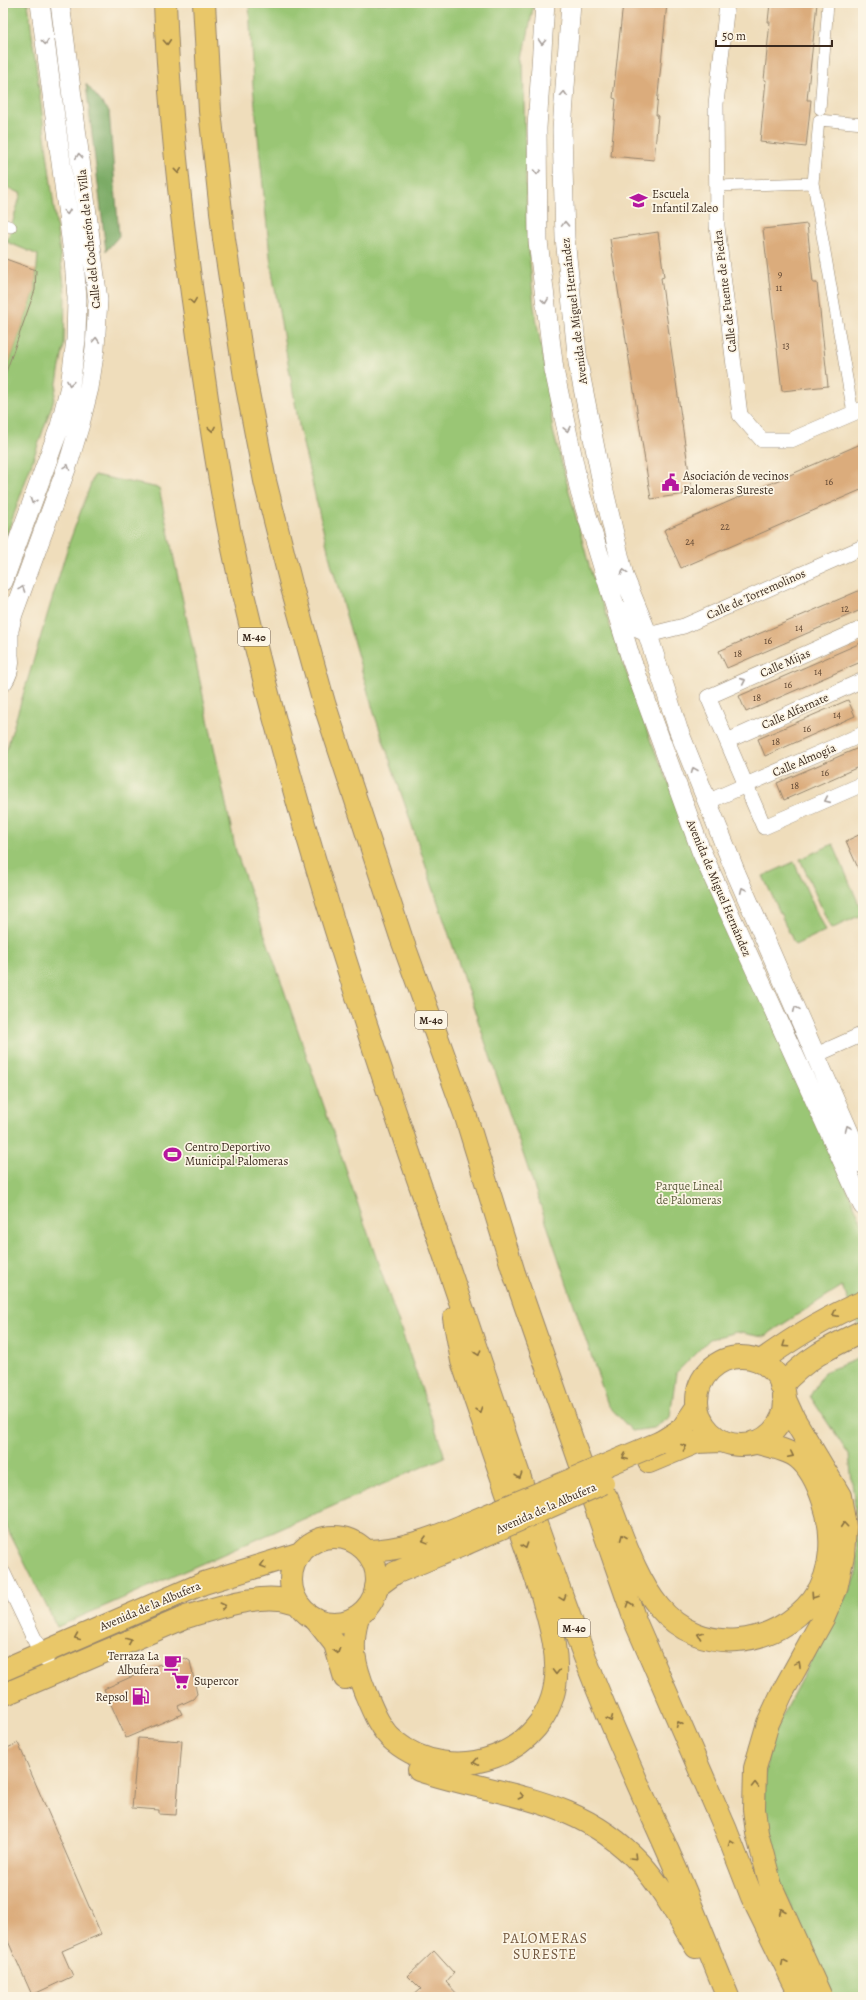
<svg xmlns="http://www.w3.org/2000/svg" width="866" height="2000" viewBox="0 0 866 2000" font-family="Alegreya,serif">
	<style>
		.green { fill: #9ac674; stroke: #6a7849 }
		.forest { fill: #7bab66; stroke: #5b6a42 }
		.building { fill: #dbac7c }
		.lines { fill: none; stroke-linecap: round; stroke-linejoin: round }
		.pedestrian-casing { stroke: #95846c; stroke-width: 12 }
		.minor-casing { stroke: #95846c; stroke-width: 16 }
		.tertiary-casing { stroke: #95846c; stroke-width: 20 }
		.primary-casing { stroke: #95846c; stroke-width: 24 }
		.motorway-casing { stroke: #95846c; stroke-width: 24 }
		.pedestrian { stroke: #fff; stroke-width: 11 }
		.minor { stroke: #fff; stroke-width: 15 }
		.tertiary { stroke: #fff; stroke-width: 19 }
		.primary { stroke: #e9c769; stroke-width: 22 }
		.motorway { stroke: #e9c769; stroke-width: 22 }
		.primary-bridge-casing { stroke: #95846c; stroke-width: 24; stroke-linecap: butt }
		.primary-bridge { stroke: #e9c769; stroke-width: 22 }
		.oneway { stroke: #a79f9a }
		.oneway2 { stroke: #897140 }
		.labels { text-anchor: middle; stroke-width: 3.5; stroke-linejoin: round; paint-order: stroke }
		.number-label { font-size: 10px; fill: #634a36 }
		.shield { fill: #fcf5e5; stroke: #75675a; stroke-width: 1 }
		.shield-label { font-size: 11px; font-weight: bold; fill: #3b2a1e }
		.poi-label { font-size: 12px; fill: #3b2a1e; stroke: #fcf5e5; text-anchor: start }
		.street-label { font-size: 12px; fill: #3b2a1e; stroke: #fcf5e5 }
		.park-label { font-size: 12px; fill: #585938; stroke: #fcf5e5 }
		.quarter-label { font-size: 14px; letter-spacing: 1px; fill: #73583f; stroke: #fcf5e5 }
	</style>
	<rect width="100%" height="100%" fill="#fcf5e5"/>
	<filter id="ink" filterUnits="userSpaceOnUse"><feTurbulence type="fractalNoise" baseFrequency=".025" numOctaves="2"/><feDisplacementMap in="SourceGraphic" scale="8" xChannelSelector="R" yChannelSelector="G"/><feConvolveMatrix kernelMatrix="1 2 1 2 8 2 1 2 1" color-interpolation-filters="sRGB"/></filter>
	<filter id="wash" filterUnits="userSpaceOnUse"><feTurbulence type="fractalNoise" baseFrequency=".012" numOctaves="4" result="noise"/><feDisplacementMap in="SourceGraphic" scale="16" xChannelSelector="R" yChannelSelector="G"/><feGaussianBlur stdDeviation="0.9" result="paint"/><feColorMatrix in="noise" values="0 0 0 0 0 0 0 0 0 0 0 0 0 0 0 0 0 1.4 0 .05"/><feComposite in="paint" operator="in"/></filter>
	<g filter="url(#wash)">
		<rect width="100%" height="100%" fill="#efddbb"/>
		<!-- green -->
		<path class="green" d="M3,3H28L65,293L64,345L54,399L3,546V380L35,290L38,255L7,242L21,193L3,187Z
			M249,3H534L523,59L527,229L534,307L545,368L553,431L590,569L651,742L863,1225V1336L842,1286L763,1337L736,1332L710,1339L676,1373L670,1417L654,1428L632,1431L608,1405L374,713L331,563L300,431L271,266L253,86Z
			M94,475L159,488L236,851L445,1457L57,1627L3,1520V761L69,543Z
			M833,844L863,914L831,929L800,859Z
			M794,862L825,931L795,945L763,876Z
			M863,1357V1997H832L779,1882L764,1818V1779L770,1743L787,1706L857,1575L856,1518L849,1455L810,1396L824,1372Z"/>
		<!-- forest -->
		<path class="forest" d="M86,84L109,111L119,236L106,251Z"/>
		<g id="blocks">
			<!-- building -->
			<path class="building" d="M623,3H667L656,115H658L654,160L611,156L616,99L613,98Z
				M770,3H817L807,100H811L806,147L760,142L766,80H764L770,22H768Z
				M807,224L813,283H817L828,386L782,391L763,229Z
				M658,232L664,277L661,278L692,493L651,499L610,239Z
				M3,258L36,270L35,290L5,375H3Z
				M863,443V489L681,568L664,530Z
				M863,589V609L727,668L719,651Z
				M863,642V661L746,712L739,696Z
				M848,700L855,716L765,756L758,739Z
				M863,746V765L784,800L777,783Z
				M863,833V879L846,841Z
				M185,1658L190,1661L197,1694L193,1699L178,1706L182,1714L126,1738L104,1689L160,1664L162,1669Z
				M138,1738L182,1741L176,1815L159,1814V1810L132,1808Z
				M18,1743L101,1934L62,1951L73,1976L32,1995L3,1930V1750Z
				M434,1951L454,1973L446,1982L460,1997H412L421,1989L408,1976Z"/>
		</g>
	</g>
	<g filter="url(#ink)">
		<use href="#blocks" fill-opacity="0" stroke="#95846c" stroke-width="1"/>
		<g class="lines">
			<defs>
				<path id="pedestrian" d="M820,109L828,3
					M813,183L853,413
					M716,186L813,183L819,120L863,124
					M3,224L11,227"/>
				<path id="minor" d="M727,3L716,104L717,226L740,415L762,440H791L863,409
					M625,609L630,627L648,635L684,626L863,547
					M863,628L708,697L764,827L863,784
					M727,741L863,680
					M707,802L863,734
					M816,1055L863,1034
					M3,1573L41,1653L46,1660"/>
				<path id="tertiary" d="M545,3L537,128L538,241L554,370L580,492L631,659L701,851L863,1206
					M571,3L562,130L565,238L578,363L601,478L624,576L648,635L678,729L736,873L863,1164
					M3,582L60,426L70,386L76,340L77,298L74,261L40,3
					M9,654V630L13,614L69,461L80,424L89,388L95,348L98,300L60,3
					M3,682C11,670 12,656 4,644"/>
				<path id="primary" d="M697 1401a44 44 0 1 1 88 0a44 44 0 1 1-88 0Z
					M761,1361C793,1338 826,1317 863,1302
					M781,1386C808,1357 828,1348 863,1331
					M661,1442L682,1429L697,1407
					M649,1462L697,1442L721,1441
					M291 1580a43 43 0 1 1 86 0a43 43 0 1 1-86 0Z
					M366,1551C399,1551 431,1539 462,1526
					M376,1587L395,1573L465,1544
					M3,1670L204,1583L301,1553
					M3,1695L186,1617C213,1609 250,1596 279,1599C285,1599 291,1602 297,1603"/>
				<path id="motorway" d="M165,3C169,114 182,226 198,336C210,422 223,509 243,594C292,801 357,1004 427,1205C480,1357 528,1510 586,1660C614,1735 649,1807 681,1881C697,1919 712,1958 728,1997
					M204,3L210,111L224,239L245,377L265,481L291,584L324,703L401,937L466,1117L514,1273L636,1623L726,1830L752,1897L801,1997
					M784,1397L794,1419L840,1496L845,1527L843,1555L836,1589L824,1617L782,1693L768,1723L755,1768L754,1809L757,1833L771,1886L821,1997
					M607,1498C622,1534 634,1576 659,1607C700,1657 775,1648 813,1599C834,1572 834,1531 823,1500C818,1485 810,1467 797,1457C786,1449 768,1446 754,1442
					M358,1616C350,1647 354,1664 365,1692C372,1709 380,1730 394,1741C452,1789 549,1756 556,1678C558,1649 549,1622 542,1595L462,1361L454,1318
					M316,1620L335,1644L345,1678
					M419,1770C501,1797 578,1796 641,1864C663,1888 679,1919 696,1947"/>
			</defs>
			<!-- pedestrian casing -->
			<use href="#pedestrian" class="pedestrian-casing"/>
			<!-- minor casing -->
			<use href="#minor" class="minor-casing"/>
			<!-- tertiary casing -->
			<use href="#tertiary" class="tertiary-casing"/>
			<!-- primary casing -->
			<use href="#primary" class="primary-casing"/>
			<!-- motorway casing -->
			<use href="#motorway" class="motorway-casing"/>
			<!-- pedestrian -->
			<use href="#pedestrian" class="pedestrian"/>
			<!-- minor -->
			<use href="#minor" class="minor"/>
			<!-- tertiary -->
			<use href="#tertiary" class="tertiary"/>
			<!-- primary -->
			<use href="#primary" class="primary"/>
			<!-- motorway -->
			<use href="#motorway" class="motorway"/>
			<defs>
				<path id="primary-bridge" d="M462,1526L661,1442
					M465,1544L603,1483"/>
			</defs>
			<!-- primary-bridge casing -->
			<use href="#primary-bridge" class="primary-bridge-casing"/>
			<!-- primary-bridge -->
			<use href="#primary-bridge" class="primary-bridge"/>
		</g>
		<!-- one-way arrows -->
		<defs><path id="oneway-chevron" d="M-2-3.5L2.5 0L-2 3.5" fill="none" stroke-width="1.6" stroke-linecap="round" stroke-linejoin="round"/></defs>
		<g class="oneway">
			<use href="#oneway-chevron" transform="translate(45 42) rotate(83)"/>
			<use href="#oneway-chevron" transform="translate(542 42) rotate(93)"/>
			<use href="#oneway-chevron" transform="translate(564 94) rotate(-87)"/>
			<use href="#oneway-chevron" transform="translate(79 156) rotate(-96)"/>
			<use href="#oneway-chevron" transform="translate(537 172) rotate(90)"/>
			<use href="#oneway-chevron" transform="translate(67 212) rotate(83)"/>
			<use href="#oneway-chevron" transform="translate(565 224) rotate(-92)"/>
			<use href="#oneway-chevron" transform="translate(545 301) rotate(83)"/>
			<use href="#oneway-chevron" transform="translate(96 340) rotate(-87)"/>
			<use href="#oneway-chevron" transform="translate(70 383) rotate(100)"/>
			<use href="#oneway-chevron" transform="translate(567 429) rotate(78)"/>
			<use href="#oneway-chevron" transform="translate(67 467) rotate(-70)"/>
			<use href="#oneway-chevron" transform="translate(33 501) rotate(109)"/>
			<use href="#oneway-chevron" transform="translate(624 572) rotate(-106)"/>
			<use href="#oneway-chevron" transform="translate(22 589) rotate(-70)"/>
			<use href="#oneway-chevron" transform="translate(743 681) rotate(-24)"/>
			<use href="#oneway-chevron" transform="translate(694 770) rotate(-112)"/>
			<use href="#oneway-chevron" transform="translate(827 800) rotate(156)"/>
			<use href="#oneway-chevron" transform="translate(743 890) rotate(-114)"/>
			<use href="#oneway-chevron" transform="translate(796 1009) rotate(-114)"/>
			<use href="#oneway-chevron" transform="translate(848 1128) rotate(-113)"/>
		</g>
		<g class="oneway2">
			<use href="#oneway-chevron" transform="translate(167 42) rotate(86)"/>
			<use href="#oneway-chevron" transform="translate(178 171) rotate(84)"/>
			<use href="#oneway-chevron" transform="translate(193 301) rotate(82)"/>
			<use href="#oneway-chevron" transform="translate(212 429) rotate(80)"/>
			<use href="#oneway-chevron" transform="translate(835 1314) rotate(154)"/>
			<use href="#oneway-chevron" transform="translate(785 1345) rotate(146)"/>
			<use href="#oneway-chevron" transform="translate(478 1353) rotate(71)"/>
			<use href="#oneway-chevron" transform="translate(479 1410) rotate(71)"/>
			<use href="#oneway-chevron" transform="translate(684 1447) rotate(-21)"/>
			<use href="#oneway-chevron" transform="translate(791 1455) rotate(26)"/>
			<use href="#oneway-chevron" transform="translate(625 1457) rotate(157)"/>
			<use href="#oneway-chevron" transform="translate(519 1476) rotate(71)"/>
			<use href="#oneway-chevron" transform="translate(844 1525) rotate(-95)"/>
			<use href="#oneway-chevron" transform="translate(623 1537) rotate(-112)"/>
			<use href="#oneway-chevron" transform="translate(425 1540) rotate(165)"/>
			<use href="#oneway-chevron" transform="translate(525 1546) rotate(71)"/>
			<use href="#oneway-chevron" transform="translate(263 1565) rotate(165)"/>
			<use href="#oneway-chevron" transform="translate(814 1596) rotate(123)"/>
			<use href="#oneway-chevron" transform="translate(563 1598) rotate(69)"/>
			<use href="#oneway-chevron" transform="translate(629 1604) rotate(-109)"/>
			<use href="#oneway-chevron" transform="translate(223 1606) rotate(-13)"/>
			<use href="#oneway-chevron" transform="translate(700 1635) rotate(-159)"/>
			<use href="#oneway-chevron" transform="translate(77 1637) rotate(157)"/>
			<use href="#oneway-chevron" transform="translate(129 1641) rotate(-23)"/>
			<use href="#oneway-chevron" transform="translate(337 1651) rotate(73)"/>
			<use href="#oneway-chevron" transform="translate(798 1664) rotate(-61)"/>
			<use href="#oneway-chevron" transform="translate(556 1672) rotate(91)"/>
			<use href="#oneway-chevron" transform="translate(610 1719) rotate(67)"/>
			<use href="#oneway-chevron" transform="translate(679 1724) rotate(-113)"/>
			<use href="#oneway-chevron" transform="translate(476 1762) rotate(170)"/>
			<use href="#oneway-chevron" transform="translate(755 1785) rotate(-89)"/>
			<use href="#oneway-chevron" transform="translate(521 1796) rotate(13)"/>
			<use href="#oneway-chevron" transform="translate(731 1843) rotate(-111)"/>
			<use href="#oneway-chevron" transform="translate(634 1857) rotate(45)"/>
			<use href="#oneway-chevron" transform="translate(782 1911) rotate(-113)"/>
			<use href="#oneway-chevron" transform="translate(784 1962) rotate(-116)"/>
		</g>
	</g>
	<!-- icons -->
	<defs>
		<symbol id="school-bare" viewBox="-9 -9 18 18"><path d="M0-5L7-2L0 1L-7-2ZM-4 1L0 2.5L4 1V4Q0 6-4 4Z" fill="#b5179e" stroke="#fcf5e5" stroke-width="2.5" paint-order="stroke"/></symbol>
		<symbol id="civic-bare" viewBox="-9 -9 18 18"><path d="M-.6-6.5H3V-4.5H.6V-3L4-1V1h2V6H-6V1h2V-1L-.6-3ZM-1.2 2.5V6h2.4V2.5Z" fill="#b5179e" stroke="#fcf5e5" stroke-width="2.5" paint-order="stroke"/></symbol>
		<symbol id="stadium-bare" viewBox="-9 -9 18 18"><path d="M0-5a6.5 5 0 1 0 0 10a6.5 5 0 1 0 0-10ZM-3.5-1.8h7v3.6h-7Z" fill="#b5179e" stroke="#fcf5e5" stroke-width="2.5" paint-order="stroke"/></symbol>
		<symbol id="cafe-bare" viewBox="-9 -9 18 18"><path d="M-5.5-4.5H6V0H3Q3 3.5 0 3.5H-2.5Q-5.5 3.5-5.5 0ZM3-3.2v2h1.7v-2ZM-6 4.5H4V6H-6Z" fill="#b5179e" stroke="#fcf5e5" stroke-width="2.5" paint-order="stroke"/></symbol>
		<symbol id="supermarket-bare" viewBox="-9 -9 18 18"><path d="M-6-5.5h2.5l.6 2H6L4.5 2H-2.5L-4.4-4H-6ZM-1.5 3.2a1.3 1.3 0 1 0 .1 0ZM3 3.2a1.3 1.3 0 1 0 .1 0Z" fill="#b5179e" stroke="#fcf5e5" stroke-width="2.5" paint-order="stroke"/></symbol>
		<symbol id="fuel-bare" viewBox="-9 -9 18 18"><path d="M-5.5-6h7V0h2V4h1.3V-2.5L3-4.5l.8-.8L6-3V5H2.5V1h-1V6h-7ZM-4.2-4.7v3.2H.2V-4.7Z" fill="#b5179e" stroke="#fcf5e5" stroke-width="2.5" paint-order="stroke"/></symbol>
	</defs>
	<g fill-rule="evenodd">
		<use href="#school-bare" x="626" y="188" width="25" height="25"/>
		<use href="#civic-bare" x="658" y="470" width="25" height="25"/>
		<use href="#stadium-bare" x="160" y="1142" width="25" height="25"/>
		<use href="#cafe-bare" x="160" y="1650" width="25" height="25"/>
		<use href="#supermarket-bare" x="168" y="1668" width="25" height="25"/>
		<use href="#fuel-bare" x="128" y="1684" width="25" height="25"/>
	</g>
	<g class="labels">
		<!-- number labels -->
		<g class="number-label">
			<text x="780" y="277">9</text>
			<text x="779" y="291">11</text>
			<text x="786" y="349">13</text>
			<text x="829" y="485">16</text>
			<text x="725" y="530">22</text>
			<text x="690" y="545">24</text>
			<text x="845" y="612">12</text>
			<text x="799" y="631">14</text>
			<text x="768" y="644">16</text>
			<text x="738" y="657">18</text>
			<text x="818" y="675">14</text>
			<text x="788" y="688">16</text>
			<text x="757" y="701">18</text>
			<text x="837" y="718">14</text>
			<text x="807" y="732">16</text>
			<text x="776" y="745">18</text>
			<text x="825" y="776">16</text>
			<text x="795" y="789">18</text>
		</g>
		<!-- shield labels -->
		<g class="shield">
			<rect x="238" y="628" width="32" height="18" rx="3"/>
			<rect x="415" y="1011" width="32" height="18" rx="3"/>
			<rect x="558" y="1619" width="32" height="18" rx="3"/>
		</g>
		<g class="shield-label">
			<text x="254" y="641">M-40</text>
			<text x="431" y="1024">M-40</text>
			<text x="574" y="1632">M-40</text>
		</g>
		<!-- poi labels -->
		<g class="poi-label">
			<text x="652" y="198">Escuela<tspan x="652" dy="14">Infantil Zaleo</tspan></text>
			<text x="683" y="480">Asociación de vecinos<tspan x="683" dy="14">Palomeras Sureste</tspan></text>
			<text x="185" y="1151">Centro Deportivo<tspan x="185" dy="14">Municipal Palomeras</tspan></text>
			<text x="159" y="1660" text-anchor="end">Terraza La<tspan x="159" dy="14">Albufera</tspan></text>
			<text x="194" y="1685">Supercor</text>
			<text x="128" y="1701" text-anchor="end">Repsol</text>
		</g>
		<!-- street labels -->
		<g class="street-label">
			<text transform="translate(89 239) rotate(-96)" y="4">Calle del Cocherón de la Villa</text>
			<text transform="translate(725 291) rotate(-97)" y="4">Calle de Fuente de Piedra</text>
			<text transform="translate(574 311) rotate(-97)" y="4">Avenida de Miguel Hernández</text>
			<text transform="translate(756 594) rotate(-24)" y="4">Calle de Torremolinos</text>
			<text transform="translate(785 663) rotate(-24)" y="4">Calle Mijas</text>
			<text transform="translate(795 711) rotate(-24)" y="4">Calle Alfarnate</text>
			<text transform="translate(804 760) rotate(-23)" y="4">Calle Almogía</text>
			<text transform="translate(719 888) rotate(67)" y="4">Avenida de Miguel Hernández</text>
			<text transform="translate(546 1508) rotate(-24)" y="4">Avenida de la Albufera</text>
			<text transform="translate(150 1606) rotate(-23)" y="4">Avenida de la Albufera</text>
		</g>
		<!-- park labels -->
		<g class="park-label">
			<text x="689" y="1190">Parque Lineal<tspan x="689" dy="14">de Palomeras</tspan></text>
		</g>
		<!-- quarter labels -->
		<g class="quarter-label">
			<text x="545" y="1943">PALOMERAS<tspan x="545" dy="16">SURESTE</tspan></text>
		</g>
	</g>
	<!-- margin -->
	<rect width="866" height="2000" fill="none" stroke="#fcf5e5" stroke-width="16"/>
	<!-- scale -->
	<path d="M716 40v6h116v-6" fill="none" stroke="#3b2a1e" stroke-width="2"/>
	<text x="722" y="40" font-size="12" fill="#3b2a1e" stroke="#fcf5e5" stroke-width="3" paint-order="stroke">50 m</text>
</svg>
